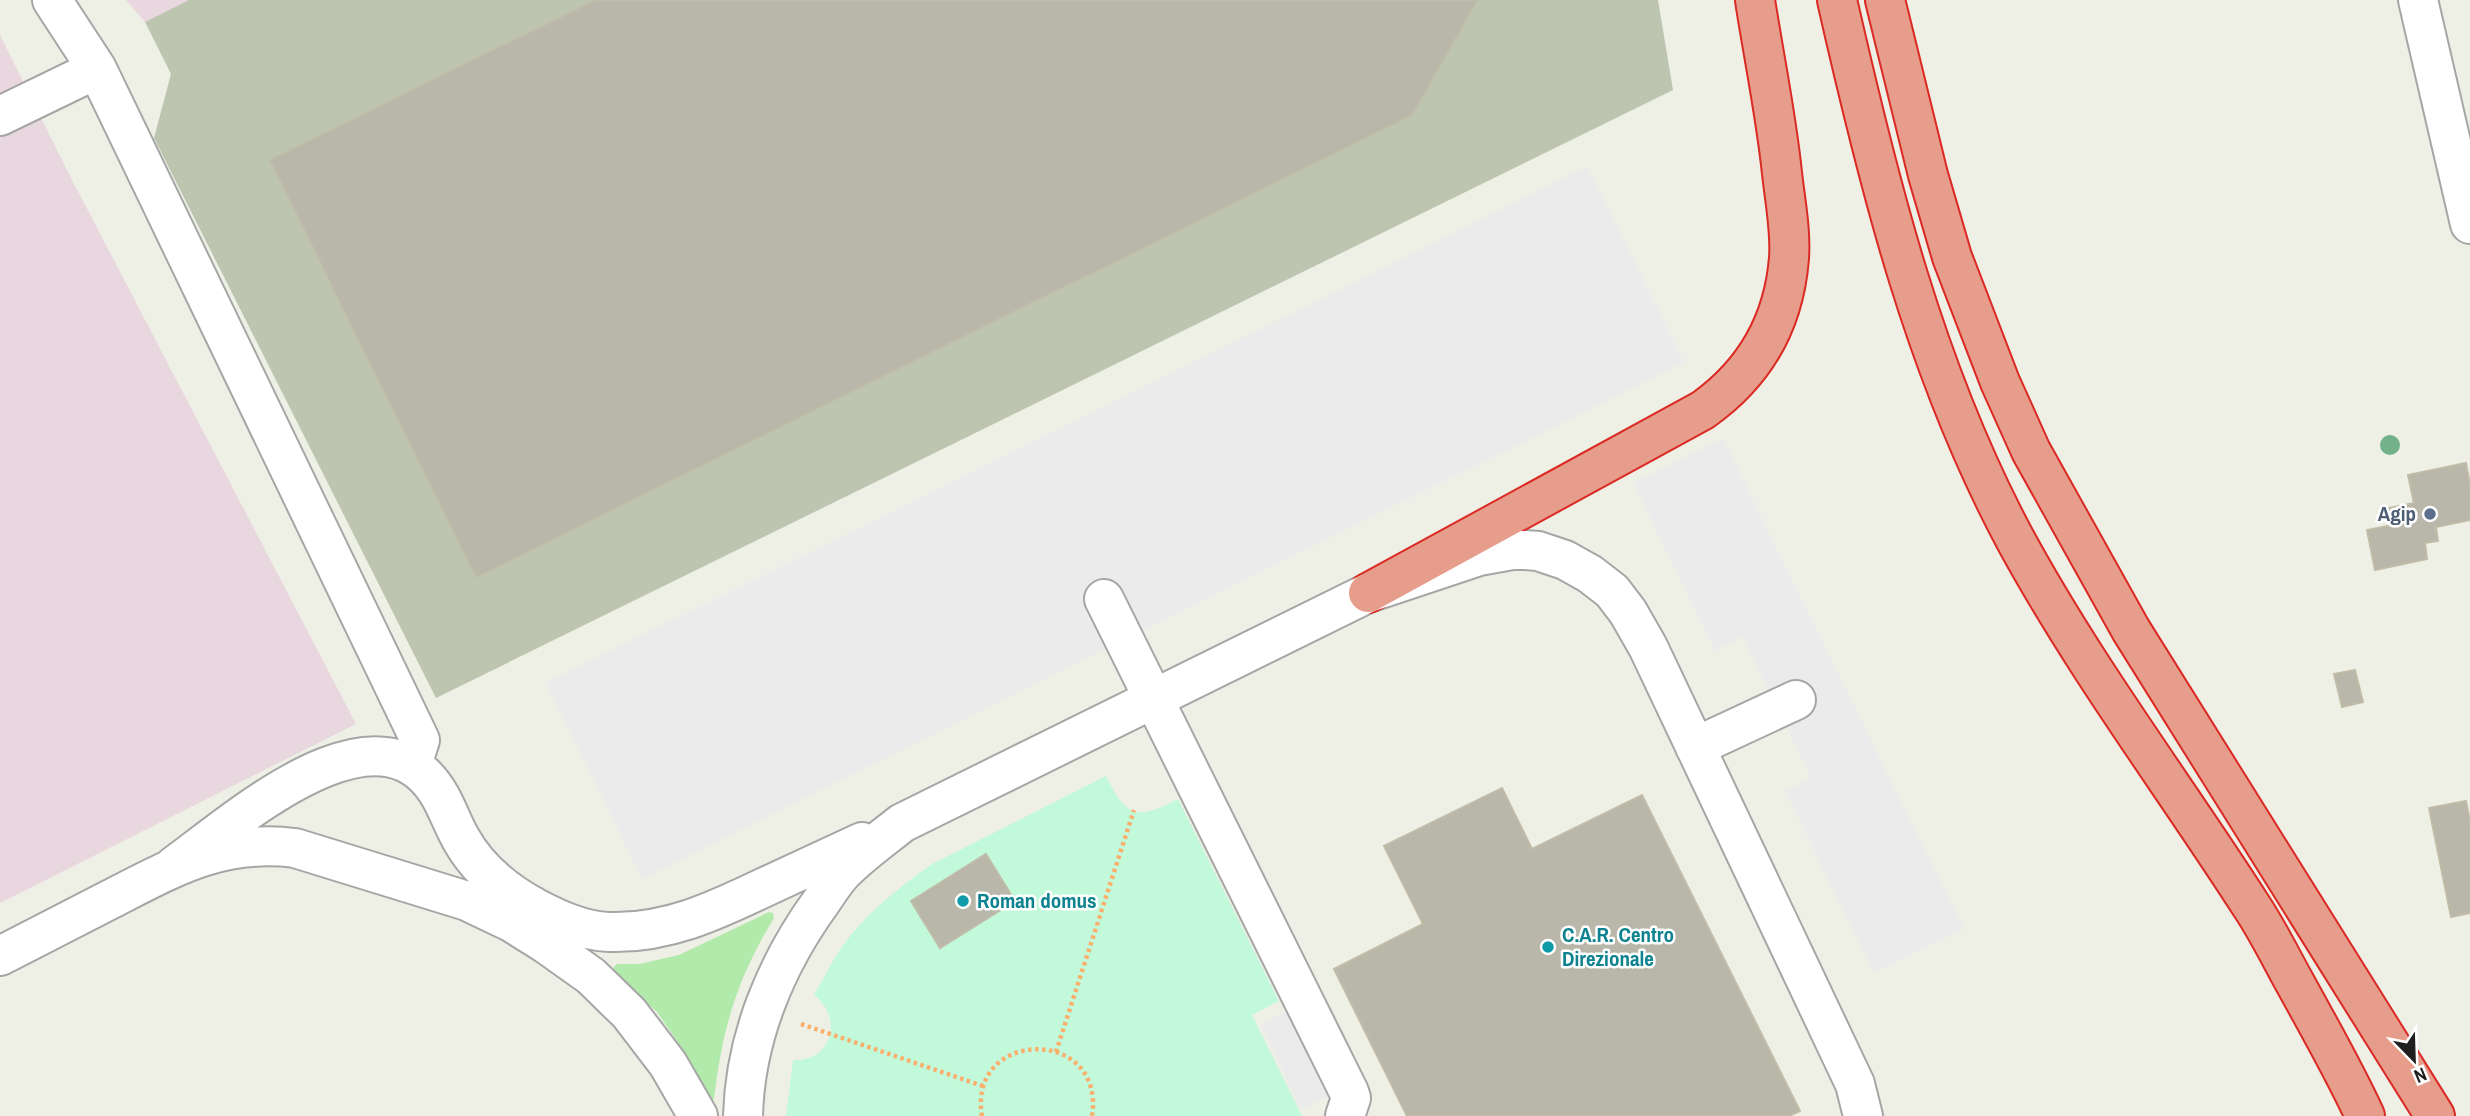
<svg xmlns="http://www.w3.org/2000/svg" width="2470" height="1116" viewBox="0 0 2470 1116" font-family="'Archivo Narrow',sans-serif">
	<style>
		.industrial { fill: #e9d7df }
		.construction { fill: #bdc4b0 }
		.grass { fill: #b2eaab }
		.park { fill: #c2f9db }
		.parking { fill: #ebebeb }
		.building { fill: #b9b6aa; stroke: #c1bca7; stroke-width: 2 }
		.lines { fill: none; stroke-linecap: round; stroke-linejoin: round }
		.minor-casing { stroke: #a6a6a6; stroke-width: 42 }
		.highway-casing { stroke: #db2924; stroke-width: 42 }
		.path { stroke: #faaf6c; stroke-width: 4.5; stroke-dasharray: 3.5 3.5; stroke-linecap: butt }
		.minor { stroke: #fff; stroke-width: 38 }
		.highway { stroke: #e79d8c; stroke-width: 38 }
		.tree { fill: #72b18a }
		.service-dot { fill: #5c6f8a; stroke: #fff; stroke-width: 2.5 }
		.culture-dot { fill: #0f9aa8; stroke: #fff; stroke-width: 2.5 }
		.labels { text-anchor: middle; stroke-width: 5; stroke-linejoin: round; paint-order: stroke }
		.service-label { font-size: 21px; font-weight: bold; fill: #4e5e75; stroke: #fff; text-anchor: end }
		.culture-label { font-size: 21px; font-weight: bold; fill: #0d838f; stroke: #fff; text-anchor: start }
	</style>
	<rect width="100%" height="100%" fill="#eff0e5"/>
	<!-- industrial -->
	<path class="industrial" d="M126,0H189L145,22Z
		M0,35L70,176L356,724L0,903Z"/>
	<!-- construction -->
	<path class="construction" d="M189,0H1658L1673,90L436,698L154,138L171,74L145,22Z"/>
	<!-- grass -->
	<path class="grass" d="M769,912L773,913L774,918C736,981 723,1026 714,1099L710,1101L681,1047L657,1012L614,973L612,969L617,964H639L679,955Z"/>
	<!-- park -->
	<path class="park" d="M1106,776C1126,817 1137,821 1178,799L1279,1001L1252,1015L1302,1116H786L793,1060C832,1062 844,1018 814,995C823,980 831,963 841,948C865,914 898,888 932,864Z"/>
	<!-- parking -->
	<path class="parking" d="M1587,167L1684,362L642,879L546,683Z
		M1723,439L1964,929L1874,973L1785,791L1811,778L1742,637L1715,651L1633,483Z
		M1293,1008L1335,1093L1301,1110L1260,1024Z"/>
	<!-- building -->
	<path class="building" d="M596,0H1477L1412,115L476,577L270,160Z
		M2466,463L2470,485V520L2436,527L2438,541L2425,543L2427,559L2375,570L2367,530L2393,525L2389,508L2414,503L2408,475Z
		M2355,670L2363,702L2342,707L2334,674Z
		M1502,788L1532,849L1642,795L1800,1111L1789,1116H1407L1334,969L1423,924L1384,846Z
		M2466,801L2470,821V913L2451,917L2429,808Z
		M986,854L1015,901L940,948L911,901Z"/>
	<g class="lines">
		<defs>
			<path id="minor" d="M2418,0L2470,224
				M97,69L420,740L412,765
				M0,116L97,69L52,0
				M1104,599L1349,1092L1351,1098L1345,1116
				M1695,747L1796,700
				M174,866C235,822 380,691 440,796C448,810 453,825 461,839C477,868 505,891 534,907C557,919 582,931 609,932C666,934 715,911 765,887C798,872 830,857 862,842
				M0,956C37,937 74,918 111,899C174,867 221,839 295,848L467,901L511,922L546,944L591,976L629,1013L668,1064L698,1116
				M743,1116C745,1038 776,964 821,902C828,892 835,880 844,871C862,853 882,839 902,823L1368,593L1479,556L1512,550H1525L1538,551L1565,560L1590,574L1612,591L1628,612L1648,647L1855,1084L1863,1116"/>
			<path id="highway" d="M1837,0C1879,185 1925,371 2015,539C2085,668 2173,784 2252,907C2268,931 2281,958 2295,983C2319,1027 2344,1070 2365,1116
				M1885,0L1928,175L1952,257L2000,382L2031,451L2131,630L2435,1116
				M1368,593L1703,410C1755,373 1784,322 1789,258C1791,230 1785,201 1782,173C1776,115 1764,58 1755,0"/>
		</defs>
		<!-- minor casing -->
		<use href="#minor" class="minor-casing"/>
		<!-- highway casing -->
		<use href="#highway" class="highway-casing"/>
		<!-- path -->
		<path class="path" d="M801,1024L983,1086
			M1056,1052L1134,810
			M982,1116C967,1028 1106,1026 1092,1116"/>
		<!-- minor -->
		<use href="#minor" class="minor"/>
		<!-- highway -->
		<use href="#highway" class="highway"/>
	</g>
	<!-- trees -->
	<circle class="tree" cx="2390" cy="445" r="10"/>
	<!-- markers -->
	<circle class="service-dot" cx="2430" cy="514" r="7"/>
	<g class="culture-dot">
		<circle cx="963" cy="901" r="7"/>
		<circle cx="1548" cy="947" r="7"/>
	</g>
	<g class="labels">
		<!-- service labels -->
		<g class="service-label">
			<text x="2416" y="521">Agip</text>
		</g>
		<!-- culture labels -->
		<g class="culture-label">
			<text x="977" y="908">Roman domus</text>
			<text x="1562" y="942">C.A.R. Centro<tspan x="1562" dy="24">Direzionale</tspan></text>
		</g>
	</g>
	<!-- north arrow -->
	<g transform="translate(2414 1060) rotate(157)" stroke="#ffffff" stroke-width="5" paint-order="stroke">
	<path d="M0-5L12 26L0 18L-12 26Z" fill="#1f1f1f"/>
	<text y="-10" font-size="19" font-weight="bold" text-anchor="middle" fill="#1f1f1f">N</text>
	</g>
</svg>
